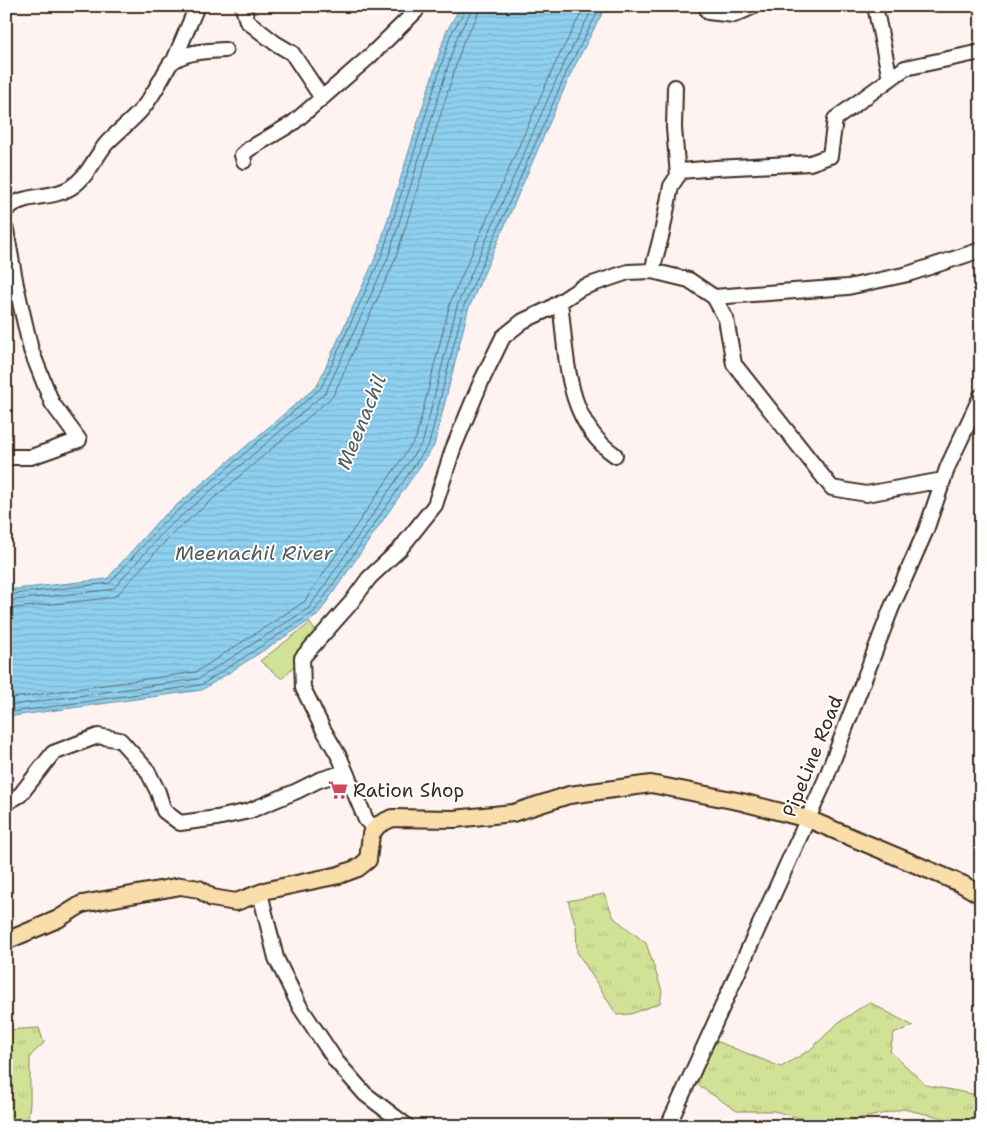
<svg xmlns="http://www.w3.org/2000/svg" width="987" height="1132" viewBox="0 0 987 1132" font-family="'Shantell Sans',sans-serif">
	<style>
		.grass { fill: url(#grass-tufts); stroke: #86865a }
		.green { fill: #d1e296; stroke: #86865a }
		.water { fill: url(#water-rules); stroke: #6d8e9b }
		.lines { fill: none; stroke-linecap: round; stroke-linejoin: round }
		.shore { stroke: #5c6c72; stroke-width: 1 }
		.minor-casing { stroke: #3b2a1e; stroke-width: 18 }
		.major-casing { stroke: #3b2a1e; stroke-width: 20 }
		.minor { stroke: #fff; stroke-width: 14 }
		.major { stroke: #f9deab; stroke-width: 16 }
		.labels { text-anchor: middle; stroke-width: 4; stroke-linejoin: round; paint-order: stroke }
		.street-label { font-size: 19px; fill: #3b2a1e; stroke: #fff }
		.poi-label { font-size: 19px; fill: #3b2a1e; stroke: #fff; text-anchor: start }
		.water-label { font-size: 20px; font-style: italic; fill: #545c5d; stroke: #fff }
	</style>
	<defs>
		<pattern id="grass-tufts" width="24" height="20" patternUnits="userSpaceOnUse" patternTransform="scale(1.25)"><rect width="24" height="20" fill="#d1e296"/><path d="M3 7l-1-3M5 7V3M7 7l1-3M15 17l-1-3M17 17v-4M19 17l1-3" fill="none" stroke="#b4c281"/></pattern>
		<pattern id="water-rules" width="6" height="5" patternUnits="userSpaceOnUse" patternTransform="scale(1.25)"><rect width="6" height="5" fill="#8ed0ef"/><path d="M0 2.5h6" fill="none" stroke="#7bb3cc"/></pattern>
	</defs>
	<rect width="100%" height="100%" fill="#fff3f1"/>
	<filter id="ink" filterUnits="userSpaceOnUse"><feTurbulence type="fractalNoise" baseFrequency=".02" numOctaves="2"/><feDisplacementMap in="SourceGraphic" scale="10" xChannelSelector="R" yChannelSelector="G"/><feConvolveMatrix kernelMatrix="1 2 1 2 8 2 1 2 1" color-interpolation-filters="sRGB"/></filter>
	<g filter="url(#ink)">
		<!-- grass -->
		<path class="grass" d="M604,894L614,918L646,943L662,991L660,1003L631,1014L617,1015L577,952L576,926L568,901Z
			M869,1002L913,1026L894,1033L890,1051L926,1085L977,1095L981,1102V1126L903,1109L829,1126L774,1111H737L693,1082L711,1039L781,1067L810,1050L838,1023Z
			M39,1028L44,1043L30,1056V1103L27,1126H6V1030Z"/>
		<!-- green -->
		<path class="green" d="M310,623L318,635L300,653L295,665L282,679L260,661Z"/>
		<!-- water -->
		<path class="water" d="M461,6H606L572,71L468,310L434,446L317,616L202,690L6,717V590L107,579L158,521L317,386L377,254L446,32Z"/>
		<g class="lines">
			<!-- shore -->
			<path class="shore" d="M6,595L110,583L161,525L321,388L382,255L451,34L465,10V6
				M6,601L108,590L114,588L166,529L326,392L388,258L457,37L470,13L471,6
				M6,609L109,598L117,595L171,535L333,396L395,260L464,40L477,17L479,6
				M6,699L196,672L304,602L416,438L450,303L555,64L585,6
				M6,706L198,679L309,608L423,441L457,306L562,67L594,6
				M6,713L201,685L314,612L429,444L463,308L568,69L601,6"/>
			<defs>
				<path id="minor" d="M244,6L243,8L247,21L275,43L292,53L322,98L369,57L416,11
					M875,6L890,79
					M708,12L734,15L754,6
					M175,58L197,6
					M675,87L674,128L678,176
					M244,161L242,155L249,149L293,123L322,98
					M6,210C22,193 50,200 70,188C87,178 94,159 106,144C117,132 131,122 142,109C153,96 161,79 170,64C183,51 208,51 225,50
					M6,230L16,285L31,350L52,403L79,440L31,457H6
					M652,271L689,280L714,297L726,319L734,364L832,488L866,494L943,480
					M714,297L848,287L908,274L981,250
					M560,302C567,356 565,421 615,455
					M6,803L20,795L53,753L98,736L120,740L147,770L158,792L164,811L180,823L217,818L249,811L297,791L319,780L345,772
					M375,829L366,820L340,758L323,729L303,688L302,658L350,604L369,578L400,549L435,505L453,449L481,382L503,337L523,321L549,309L581,288L628,272L652,271L662,233L671,186L681,171L716,168L810,163L830,156L835,119L905,68L981,52
					M260,893L276,958L300,1007L336,1061L365,1094L407,1126
					M668,1126L825,781L891,609L926,530L948,466L981,396"/>
				<path id="major" d="M6,941L58,919L82,904L181,886L199,889L212,898L236,902L268,890L339,875L358,868L368,860L371,834L378,825L392,818L454,819L513,813L569,795L651,784L742,802L808,819L962,884L981,895"/>
			</defs>
			<!-- minor casing -->
			<use href="#minor" class="minor-casing"/>
			<!-- major casing -->
			<use href="#major" class="major-casing"/>
			<!-- minor -->
			<use href="#minor" class="minor"/>
			<!-- major -->
			<use href="#major" class="major"/>
		</g>
	</g>
	<!-- icons -->
	<defs>
		<symbol id="supermarket-bare" viewBox="-9 -9 18 18"><path d="M-6-5.5h2.5l.6 2H6L4.5 2H-2.5L-4.4-4H-6ZM-1.5 3.2a1.3 1.3 0 1 0 .1 0ZM3 3.2a1.3 1.3 0 1 0 .1 0Z" fill="#d1495b" stroke="#fff" stroke-width="2.5" paint-order="stroke"/></symbol>
	</defs>
	<g fill-rule="evenodd">
		<use href="#supermarket-bare" x="324" y="776" width="28" height="28"/>
	</g>
	<g class="labels">
		<!-- street labels -->
		<g class="street-label">
			<text transform="translate(812 756) rotate(-68)" y="7">PipeLine Road</text>
		</g>
		<!-- poi labels -->
		<g class="poi-label">
			<text x="353" y="797">Ration Shop</text>
		</g>
		<!-- water labels -->
		<g class="water-label">
			<text transform="translate(361 422) rotate(-68)" y="7">Meenachil</text>
			<text x="254" y="560">Meenachil River</text>
		</g>
	</g>
	<!-- margin -->
	<rect width="987" height="1132" fill="none" stroke="#fff" stroke-width="25"/>
	<rect x="12" y="12" width="962" height="1107" fill="none" stroke="#3b2a1e" stroke-width="2" filter="url(#ink)"/>
</svg>
